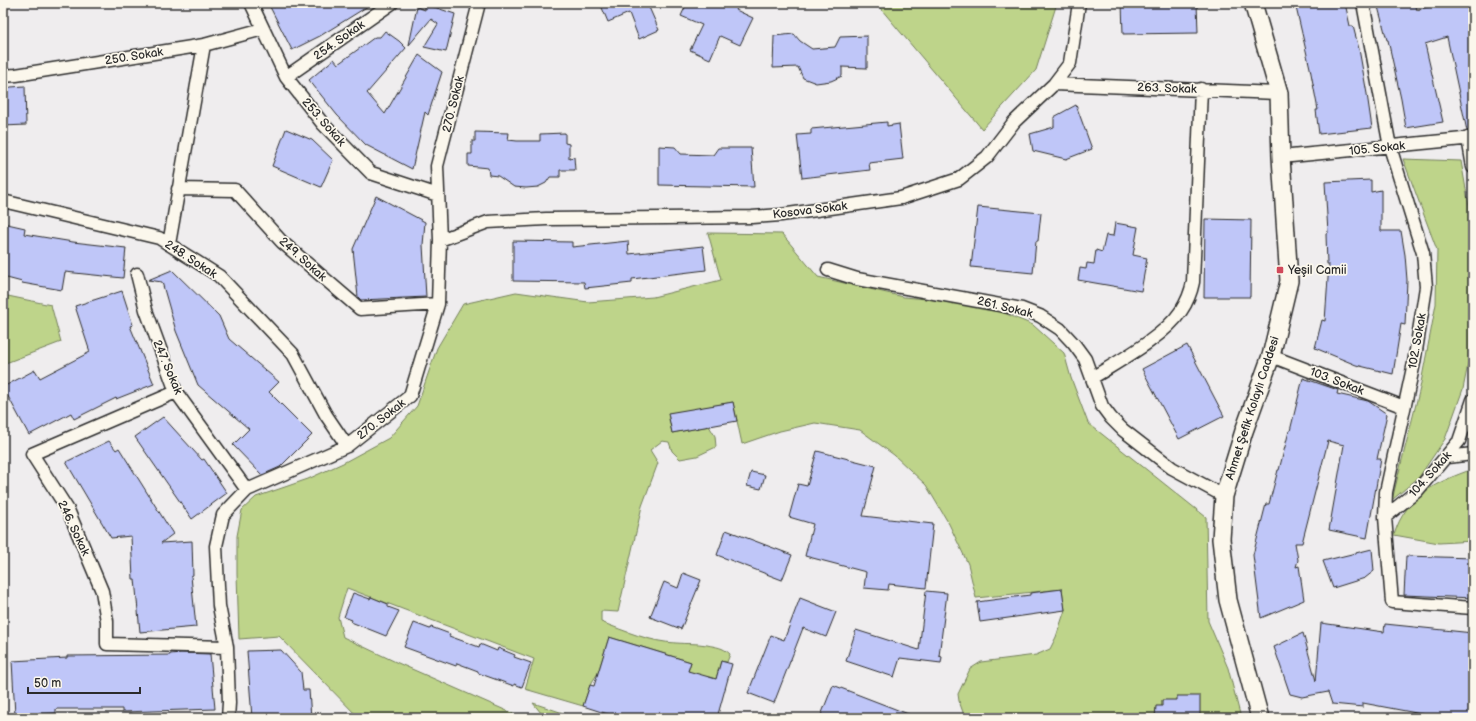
<svg xmlns="http://www.w3.org/2000/svg" width="1476" height="721" viewBox="0 0 1476 721" font-family="'Balsamiq Sans',sans-serif">
	<style>
		.green { fill: #bed48a; stroke: #74805a }
		.building { fill: #bfc6f8; stroke: #2b2b2b }
		.lines { fill: none; stroke-linecap: round; stroke-linejoin: round }
		.street-casing { stroke: #2b2b2b; stroke-width: 15 }
		.secondary-casing { stroke: #2b2b2b; stroke-width: 20 }
		.street { stroke: #fbf7ec; stroke-width: 12 }
		.secondary { stroke: #fbf7ec; stroke-width: 17 }
		.poi-dot { fill: #d1495b; stroke: #fbf7ec; stroke-width: 1.5 }
		.labels { text-anchor: middle; stroke-width: 3.5; stroke-linejoin: round; paint-order: stroke }
		.street-label { font-size: 12px; fill: #2b2b2b; stroke: #fbf7ec }
		.poi-label { font-size: 12px; fill: #2b2b2b; stroke: #fbf7ec; text-anchor: start }
	</style>
	<rect width="100%" height="100%" fill="#efedee"/>
	<filter id="ink" filterUnits="userSpaceOnUse"><feTurbulence type="fractalNoise" baseFrequency=".025" numOctaves="2"/><feDisplacementMap in="SourceGraphic" scale="8" xChannelSelector="R" yChannelSelector="G"/><feConvolveMatrix kernelMatrix="1 2 1 2 8 2 1 2 1" color-interpolation-filters="sRGB"/></filter>
	<g filter="url(#ink)">
		<!-- green -->
		<path class="green" d="M876,3H1057L1036,70L982,129Z
			M1403,159L1461,161L1469,206L1473,246V340L1463,389L1445,439L1419,477L1392,500L1420,388L1436,304L1437,250Z
			M708,233L782,234L818,277L904,297L982,304L1033,325L1064,353L1071,378L1088,423L1206,517L1208,621L1228,668L1241,718H965L959,701L958,694L970,669L981,662L1036,655L1050,649L1056,637L1065,610L1062,589L976,598L968,564L949,524L926,485L894,455L860,430L815,423L780,431L742,444L733,402L668,414L672,433L709,426L715,436L716,447L697,456L680,459L672,451L669,442L662,441L650,450L658,463L642,506L618,612L601,611V622C625,631 650,642 676,643C687,644 695,643 707,645C716,647 723,647 730,654L727,662L721,661L716,679L680,698L691,662L609,637L598,673L590,685L583,706L525,689L534,659L347,588L338,617L343,637L398,663L523,718H359L279,636L239,639L237,574V536L242,510L256,497L308,479L343,463L389,438L417,406L437,348L463,304L516,292L588,302L653,297L721,280Z
			M3,295L51,305L61,342L3,364Z
			M1473,469V541L1439,543L1394,535C1406,495 1437,482 1473,469Z
			M533,703L578,718H545Z"/>
		<!-- building -->
		<path class="building" d="M268,3H373L320,36L292,50Z
			M600,3H653L648,5L659,30L639,39L629,13L608,22Z
			M687,3H740L736,10L753,18L740,45L720,36L710,59L690,50L702,25L681,16Z
			M1122,3H1197L1198,33L1123,34Z
			M1295,3H1345L1350,26H1353L1359,49L1367,94L1372,128L1319,134L1316,110H1318L1310,68Z
			M1377,3H1415L1417,10L1442,3H1470L1473,12V131H1467L1447,37L1425,44L1443,122L1406,128L1401,99L1388,40H1387Z
			M425,4L455,14L446,52L424,47L438,24L431,19L409,45L417,7L425,10Z
			M385,31L399,41L406,48L367,93L385,114L419,55L442,72L428,115L425,112L412,169L366,145L337,115L309,80L334,59L338,64L375,37H380Z
			M794,34L800,41L812,49L835,47L840,37L867,36V68L842,67V76L831,81L816,83L803,78L798,67L773,68L774,36Z
			M25,86L26,125L3,126V91L11,87Z
			M1076,105L1092,149L1066,159L1033,151L1030,134L1054,127V117Z
			M887,122V126L899,124L903,159L869,163L870,170L802,178L797,135L811,134V129Z
			M286,129L312,140L333,160L321,187L272,166Z
			M475,132L509,133L508,140L517,141H540V134L565,133V143L569,144V158L574,157L575,170H560V177H550L546,183L538,187L526,188L514,187L498,176L489,175L488,168L468,166V154H472V141H475Z
			M659,146L675,147L681,154L713,155L718,148H751L754,187L659,185Z
			M1371,180V192L1381,190V231H1401L1405,255L1407,280L1405,325L1401,324L1393,374L1356,365L1315,348L1322,320L1325,321L1329,264H1327L1326,234L1328,233L1325,182Z
			M376,196L425,222L423,245L426,297L361,300L358,297L353,249Z
			M978,207L1041,213L1038,241H1036L1033,273L971,267Z
			M1205,219L1251,220L1250,297H1204Z
			M3,223L25,228L24,234L73,242L126,248L123,278L65,272L62,290L22,283V282L3,277Z
			M1115,223L1138,227L1133,255L1147,258L1141,291L1078,280L1080,268L1086,269L1087,263L1094,264L1096,250L1102,252L1106,235L1113,236Z
			M513,241L572,242V247L628,241L629,254L703,246L706,270L632,279V283L585,288L584,282L513,281Z
			M172,270L219,316L229,339L279,382L269,392L312,435L280,467L262,475L233,445L249,429L198,385L176,331L162,282L148,280Z
			M122,291L133,325L130,326L154,384L116,399V398L74,419L71,413L29,435L3,387L35,370L40,378L90,352L75,306Z
			M1187,345L1224,416L1179,439L1142,369Z
			M1303,378L1338,390L1337,394L1368,401L1387,414L1377,459H1381L1367,538L1329,530L1344,445L1328,441L1302,543H1295L1298,560L1296,567L1299,566L1304,600L1261,618L1253,555L1266,504H1269L1278,470H1279L1289,431H1290Z
			M733,402L737,421L672,433L668,413Z
			M163,417L202,460L204,459L227,493L192,519L135,437Z
			M109,441L116,450L119,448L173,534L161,543L192,541L193,575L191,576L196,627L140,632L135,579H133L131,536L111,538L66,462Z
			M817,451L876,466L863,516L933,524L926,588L889,584L888,590L864,588L866,572L805,556L813,524L789,517L798,484L807,486Z
			M751,472L765,475L761,489L747,486Z
			M726,530L792,555L782,580L717,555Z
			M1372,549L1374,571L1365,578L1333,588L1323,561Z
			M1406,556L1473,558V598L1404,595Z
			M683,573L701,580L681,629L650,617L664,582L678,588Z
			M1062,589L1065,610L980,622L977,602L1030,595V593Z
			M926,591L947,593L939,656L942,657L941,663L900,658L894,677L846,661L856,630L919,650Z
			M353,593L370,599L371,597L388,604V607L399,611L386,636L351,622L352,620L344,617Z
			M800,598L836,612L826,637L803,628L774,703L748,693L771,635L784,640Z
			M414,623L430,629L431,627L450,634L449,636L479,647L480,644L497,651L498,648L515,655L514,657L531,663L522,687L514,684V686L478,673V671L457,663L456,666L404,647Z
			M1321,623L1384,632L1385,624L1473,633V718H1427V715L1363,703V707L1332,704L1328,692L1302,697L1290,694L1274,647L1303,633L1316,681Z
			M609,637L691,662L688,671L716,679L721,661L732,664L717,718H620L583,706L590,685L594,686Z
			M281,650L301,672L303,690H309L311,718H252L247,651Z
			M181,653L210,654L215,709L122,712V709H56V713L15,715L12,661L67,658V656L170,655V654Z
			M833,685L916,717V718H820Z
			M1177,696H1200V718H1155L1156,706H1162V700H1177Z"/>
		<g class="lines">
			<defs>
				<path id="street" d="M251,3L286,77L323,124L371,173L438,195
					M1363,3L1390,147L1423,253L1426,287L1414,363L1386,492L1385,517L1392,602L1473,608
					M3,76L16,75L204,45L263,29
					M286,77L392,3
					M1054,84L1279,93
					M1468,138L1473,167
					M1281,157L1473,138
					M178,189L235,190L282,242L360,309L438,304
					M3,201L159,238L219,276L293,354L326,415L347,446
					M440,240L488,222L546,219L667,218L752,217L781,215L901,198L959,179L987,157L1014,122L1054,84L1070,63L1079,3
					M169,244L204,45
					M828,270L857,279L1022,309L1040,316L1060,329L1074,344L1085,359L1102,406L1111,418L1123,430L1172,468L1224,496
					M137,274L146,310L176,392L247,490
					M1271,356L1404,407
					M1092,378C1119,361 1164,337 1181,311C1187,302 1191,292 1193,282L1201,89
					M176,392L32,454L68,510L102,591L107,621V644L227,647
					M1447,457L1473,454
					M1385,517L1417,491L1459,441L1473,400
					M228,718L229,703L227,647L219,606L216,546L223,515L247,490L347,446L410,396L438,304L440,240L437,166L479,3"/>
				<path id="secondary" d="M1253,3L1279,93L1281,157L1289,281L1271,356L1244,431L1224,496L1221,539L1228,600L1260,718"/>
			</defs>
			<!-- street casing -->
			<use href="#street" class="street-casing"/>
			<!-- secondary casing -->
			<use href="#secondary" class="secondary-casing"/>
			<!-- street -->
			<use href="#street" class="street"/>
			<!-- secondary -->
			<use href="#secondary" class="secondary"/>
		</g>
	</g>
	<!-- markers -->
	<rect class="poi-dot" x="1276" y="266" width="8" height="8" rx="2"/>
	<g class="labels">
		<!-- street labels -->
		<g class="street-label">
			<text transform="translate(339 40) rotate(-35)" y="4">254. Sokak</text>
			<text transform="translate(134 56) rotate(-9)" y="4">250. Sokak</text>
			<text transform="translate(1167 88) rotate(2)" y="4">263. Sokak</text>
			<text transform="translate(453 104) rotate(-76)" y="4">270. Sokak</text>
			<text transform="translate(324 122) rotate(49)" y="4">253. Sokak</text>
			<text transform="translate(1377 148) rotate(-6)" y="4">105. Sokak</text>
			<text transform="translate(810 210) rotate(-7)" y="4">Kosova Sokak</text>
			<text transform="translate(191 259) rotate(33)" y="4">248. Sokak</text>
			<text transform="translate(303 259) rotate(42)" y="4">249. Sokak</text>
			<text transform="translate(1005 307) rotate(14)" y="4">261. Sokak</text>
			<text transform="translate(1417 341) rotate(-80)" y="4">102. Sokak</text>
			<text transform="translate(168 367) rotate(67)" y="4">247. Sokak</text>
			<text transform="translate(1337 381) rotate(21)" y="4">103. Sokak</text>
			<text transform="translate(1252 408) rotate(-72)" y="4">Ahmet Şefik Kolaylı Caddesi</text>
			<text transform="translate(381 419) rotate(-38)" y="4">270. Sokak</text>
			<text transform="translate(1430 474) rotate(-48)" y="4">104. Sokak</text>
			<text transform="translate(74 528) rotate(65)" y="4">246. Sokak</text>
		</g>
		<!-- poi labels -->
		<g class="poi-label">
			<text x="1288" y="274">Yeşil Camii</text>
		</g>
	</g>
	<!-- margin -->
	<rect width="1476" height="721" fill="none" stroke="#fbf7ec" stroke-width="16"/>
	<rect x="8" y="8" width="1460" height="705" fill="none" stroke="#2b2b2b" stroke-width="1.5" filter="url(#ink)"/>
	<!-- scale -->
	<path d="M28 687v6h112v-6" fill="none" stroke="#2b2b2b" stroke-width="2"/>
	<text x="34" y="687" font-size="12" fill="#2b2b2b" stroke="#fbf7ec" stroke-width="3" paint-order="stroke">50 m</text>
</svg>
